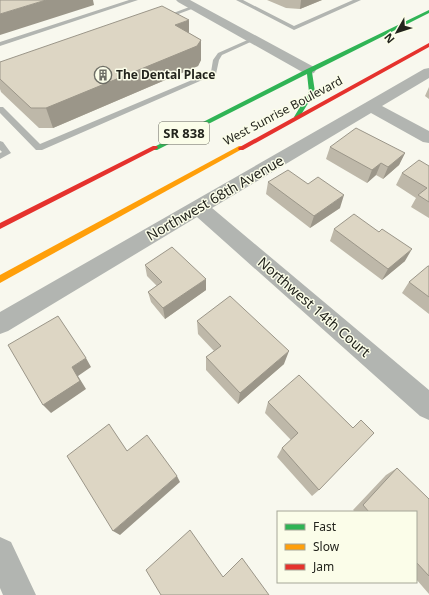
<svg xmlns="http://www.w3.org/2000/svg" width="429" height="595" viewBox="0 0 429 595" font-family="'Noto Sans',sans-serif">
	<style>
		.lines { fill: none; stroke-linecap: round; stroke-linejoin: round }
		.lane { fill: #b2b5b1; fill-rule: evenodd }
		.street { fill: #b2b5b1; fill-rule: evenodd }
		.fast { fill: #30b455; fill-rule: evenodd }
		.slow { fill: #ff9f0a; fill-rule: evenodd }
		.jam { fill: #e5322d; fill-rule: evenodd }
		.wall { fill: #beb8a9 }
		.shaded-wall { fill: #9b9689 }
		.building { fill: #ddd6c4; stroke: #9b9689 }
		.labels { text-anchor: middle; stroke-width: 3; stroke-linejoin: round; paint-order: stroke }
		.far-poi-label { font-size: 12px; font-weight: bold; fill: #23241d; stroke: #fbfde9; text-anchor: start }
		.far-street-label { font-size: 12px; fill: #23241d; stroke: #fbfde9 }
		.shield { fill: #fbfde9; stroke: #64655a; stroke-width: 1 }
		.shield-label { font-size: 13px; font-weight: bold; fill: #23241d }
		.street-label { font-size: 14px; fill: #23241d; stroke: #fbfde9 }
	</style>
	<rect width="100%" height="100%" fill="#f8f8ee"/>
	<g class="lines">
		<!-- lane -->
		<path class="lane" d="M129,0H138L0,46V42Z
			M236,0H243L294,26L353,0H361L294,30Z
			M192,6L197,7L165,19L160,18Z
			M252,38L257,39L222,55L219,60L216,74L42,150H36L0,113V107H3L40,144L211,72L213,60L218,53Z
			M0,141L3,142L11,153L0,159V153L2,152L0,150Z"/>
		<!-- street -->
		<path class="street" d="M176,0H190L314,67L316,70L314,73L309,74L304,73L178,2Z
			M429,68V78L382,106L429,131V143L423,142L371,113L212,208L429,390V420L420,416L197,217L8,331L0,334V312L365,103L424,69Z
			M0,537L11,542L36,595H3L0,588Z"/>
		<!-- fast -->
		<path class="fast" d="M429,10V13L312,72L315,92L299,118L294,117L309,92L307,74L157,150H153L152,148L307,69Z"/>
		<!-- slow -->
		<path class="slow" d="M239,146H243L244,148L0,283V275Z"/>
		<!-- jam -->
		<path class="jam" d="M429,43V47L243,150H239L238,148Z
			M153,146H157L158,148L0,229V223Z"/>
	</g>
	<!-- wall -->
	<path class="wall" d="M267,0H322L300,9L286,8Z
		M189,33L201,40V60L198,66L53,128H39L1,92L0,89V62Z
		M429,87V99L425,96Z
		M330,147L405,153L399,165L383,179L376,175L367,183L326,159Z
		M429,166V218L411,207L416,198L396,185L402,173Z
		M268,182L340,208L310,228L266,194Z
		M334,229L405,261L382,280L330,241Z
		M145,265L206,290L165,319L151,302L148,292L157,286L147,276Z
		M429,266V314L402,293L409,282Z
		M197,321L284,364L238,404L206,370V357L214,351L198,334Z
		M268,402L353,428L319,490L312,496L277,457L282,448L291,440L265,413Z
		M397,468L429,499V594L416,579V512H355L353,510L386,475Z"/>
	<!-- shaded-wall -->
	<path class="shaded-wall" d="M46,0H93L94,5L0,35V14Z
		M301,0H322L300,9Z
		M189,20V40L175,25Z
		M201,40V60L198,66L53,128L46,108Z
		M405,153L399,165L383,179L388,167Z
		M381,163L376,175L367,183L372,170Z
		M344,195L340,208L310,228L314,216Z
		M412,249L405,261L382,280L388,269Z
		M206,279V290L165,319L163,308Z
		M289,351L284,364L238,404L240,393Z
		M86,358L91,367L78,376L86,389L51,413L43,405L72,367Z
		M177,476L180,482L120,535L113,531Z"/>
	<!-- building -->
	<path class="building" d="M0,0H46L0,14Z
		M162,6L189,20L175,25L201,40L197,46L46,108H31L0,79V62Z
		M356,128L405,153L388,167L381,163L372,170L330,147Z
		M419,160L429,166V202L418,195L427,188L402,173Z
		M288,170L308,184L318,177L344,195L314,216L268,182Z
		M354,214L379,232L382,229L412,249L388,269L334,229Z
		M172,247L206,279L163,308L148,292L162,282L145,265Z
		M428,266H429V297L409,282Z
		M230,296L289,351L240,393L206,357L221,346L197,321Z
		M58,316L86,358L72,367L80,381L43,405L8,345Z
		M299,375L353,428L361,420L374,433L319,490L282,448L298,433L268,402Z
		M109,424L127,451L147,435L177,476L113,531L67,456Z
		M397,468L429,499V576L416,562V512H369L363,505Z
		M190,530L223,577L242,558L269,595H161L146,570Z"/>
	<!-- icons -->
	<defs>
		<symbol id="building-ring" viewBox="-11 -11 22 22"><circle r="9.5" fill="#fbfde9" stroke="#6e6e66" stroke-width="1.5"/><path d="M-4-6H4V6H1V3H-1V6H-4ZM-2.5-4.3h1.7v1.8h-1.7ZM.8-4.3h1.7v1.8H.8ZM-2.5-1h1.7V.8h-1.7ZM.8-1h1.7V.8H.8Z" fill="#6e6e66"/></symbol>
	</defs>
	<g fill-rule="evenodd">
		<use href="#building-ring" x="93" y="65" width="20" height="20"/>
	</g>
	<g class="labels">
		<!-- far-poi labels -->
		<g class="far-poi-label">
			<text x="116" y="79">The Dental Place</text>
		</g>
		<!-- far-street labels -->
		<g class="far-street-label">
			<text transform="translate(283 111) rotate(-28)" y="4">West Sunrise Boulevard</text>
		</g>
		<!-- shield labels -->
		<rect class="shield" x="159" y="122" width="50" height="22" rx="3"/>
		<g class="shield-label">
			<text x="184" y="138">SR 838</text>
		</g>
		<!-- street labels -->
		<g class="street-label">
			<text transform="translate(215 198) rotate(-30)" y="5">Northwest 68th Avenue</text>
			<text transform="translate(314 307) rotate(41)" y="5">Northwest 14th Court</text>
		</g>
	</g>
	<!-- legend -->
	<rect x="277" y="511" width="140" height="72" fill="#fbfde9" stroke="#a5a697"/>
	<rect x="285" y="524" width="20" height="6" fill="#30b455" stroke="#a5a697"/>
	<text x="313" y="531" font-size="12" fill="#23241d">Fast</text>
	<rect x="285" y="544" width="20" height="6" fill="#ff9f0a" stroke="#a5a697"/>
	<text x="313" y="551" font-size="12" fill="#23241d">Slow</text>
	<rect x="285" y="564" width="20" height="6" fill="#e5322d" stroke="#a5a697"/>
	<text x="313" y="571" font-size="12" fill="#23241d">Jam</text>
	<!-- north arrow -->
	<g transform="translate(397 32) rotate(231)" stroke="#fbfde9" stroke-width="3" paint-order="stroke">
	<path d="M0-3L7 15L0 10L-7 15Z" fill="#23241d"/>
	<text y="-6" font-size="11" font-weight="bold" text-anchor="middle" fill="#23241d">N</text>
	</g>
</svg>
